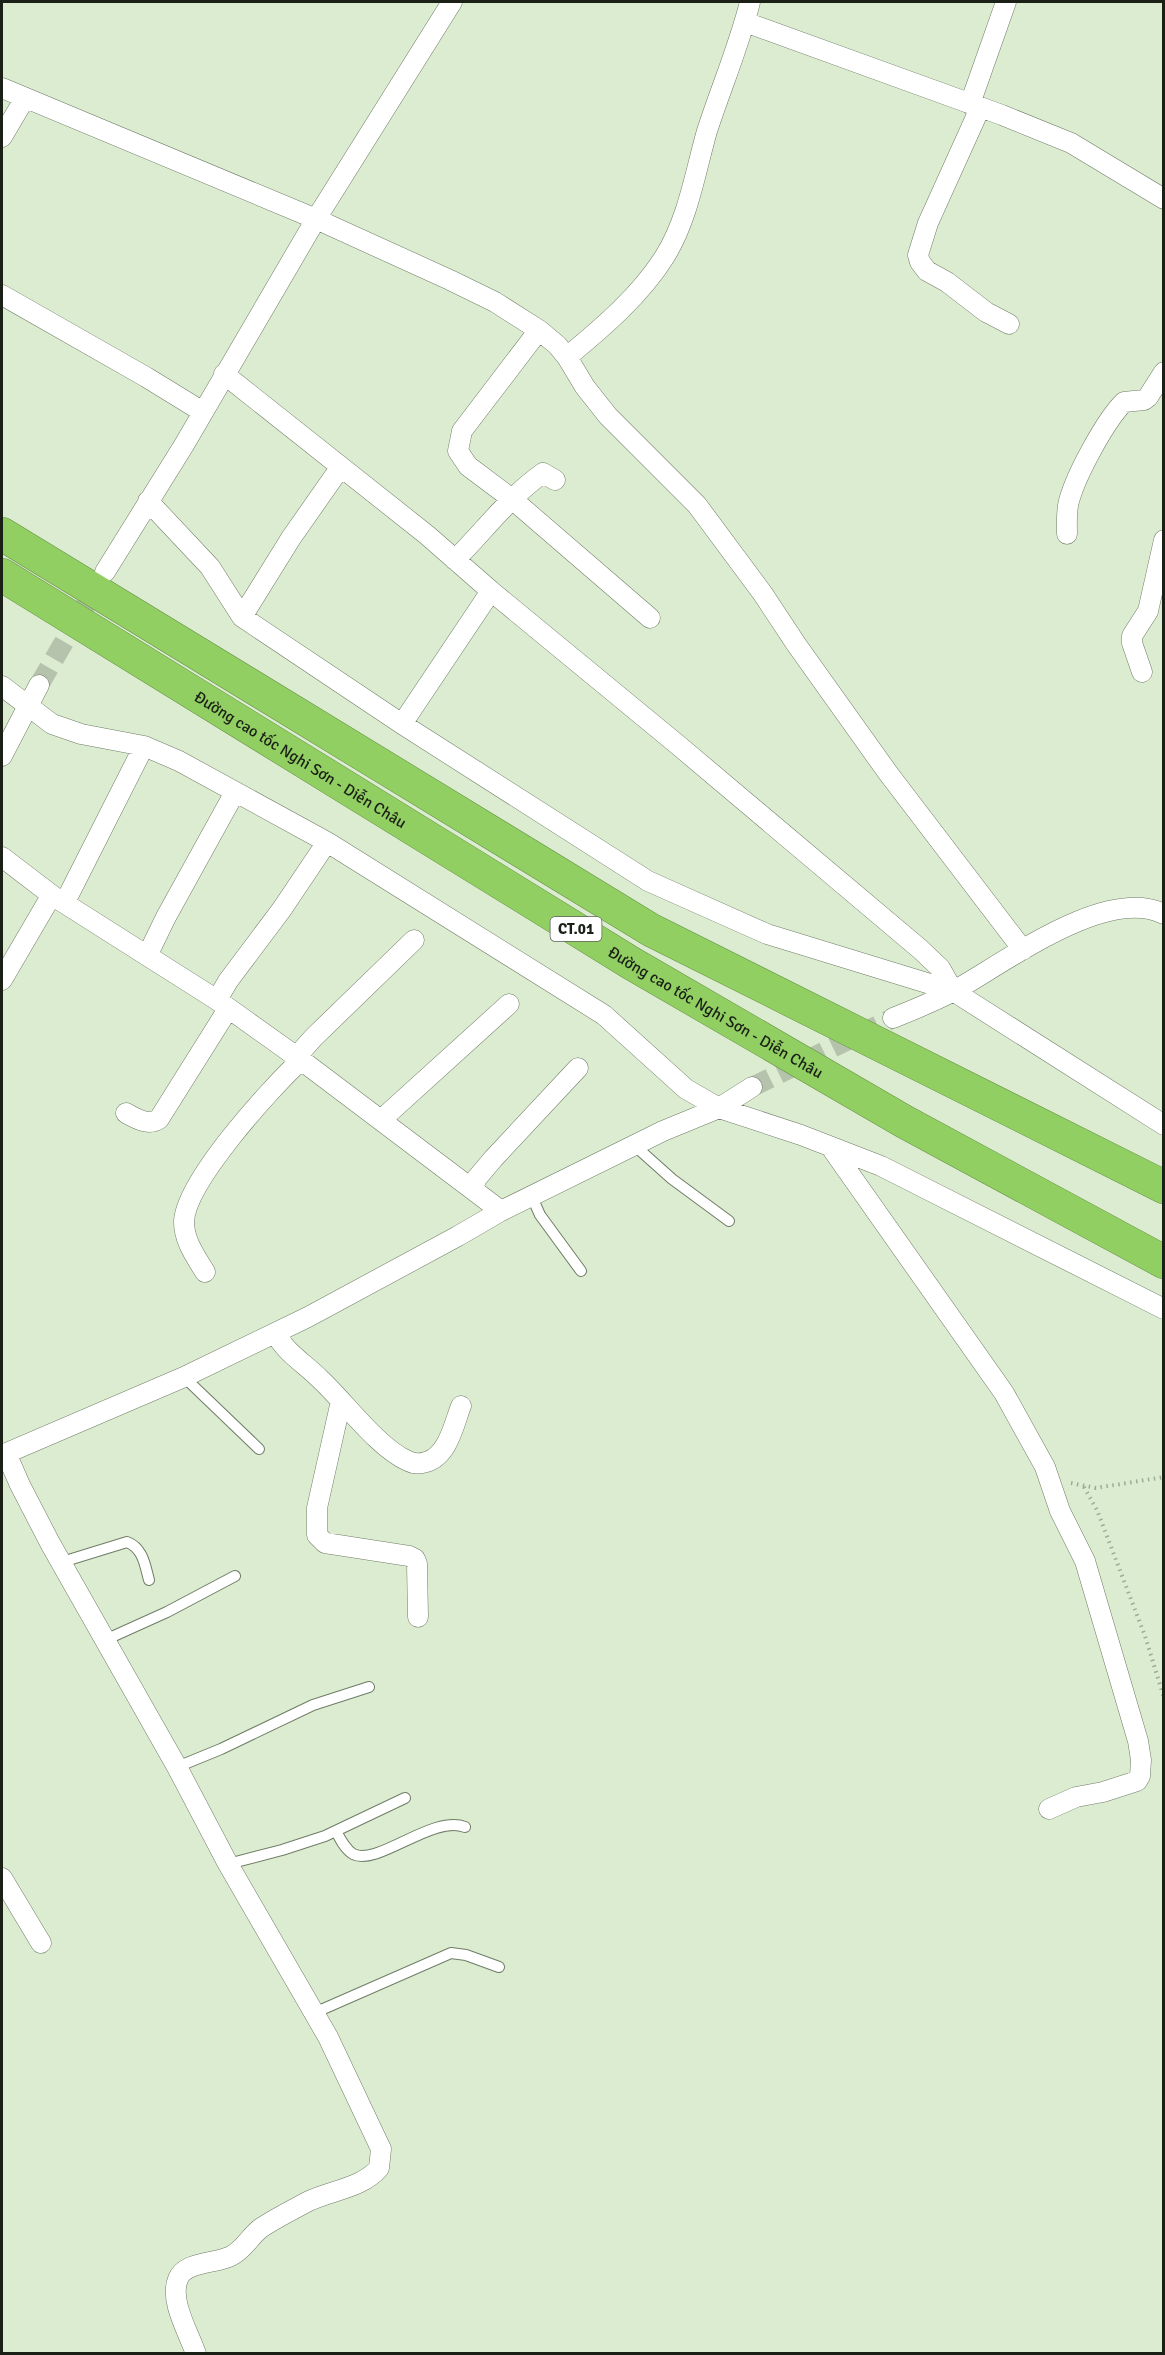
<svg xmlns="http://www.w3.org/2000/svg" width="1165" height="2355" viewBox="0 0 1165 2355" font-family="Signika,sans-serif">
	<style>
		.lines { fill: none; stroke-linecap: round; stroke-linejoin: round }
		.minor-tunnel { stroke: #b5c3ac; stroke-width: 20; stroke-dasharray: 20 10; stroke-linecap: butt }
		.service-casing { stroke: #6f7d66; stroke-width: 12 }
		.minor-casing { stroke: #6f7d66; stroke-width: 21 }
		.motorway-casing { stroke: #689248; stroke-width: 34 }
		.path { stroke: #9eab95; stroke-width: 4; stroke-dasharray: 1.5 4.5; stroke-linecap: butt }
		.service { stroke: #fff; stroke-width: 10 }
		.minor { stroke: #fff; stroke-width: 20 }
		.motorway { stroke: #92cf63; stroke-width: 33 }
		.labels { text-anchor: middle; stroke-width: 5; stroke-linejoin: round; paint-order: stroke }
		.shield { fill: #fff; stroke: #5f635d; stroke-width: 1.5 }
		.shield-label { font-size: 15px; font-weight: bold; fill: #1b2017 }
		.street-label { font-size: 16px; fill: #1b2017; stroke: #fff }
	</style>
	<rect width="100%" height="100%" fill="#dcecd1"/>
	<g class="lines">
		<!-- minor-tunnel -->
		<path class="minor-tunnel" d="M39,685L99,582
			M752,1087L893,1018"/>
		<defs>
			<path id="service" d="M634,1145L672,1179L729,1221
				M532,1197L540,1215L581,1271
				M184,1377L259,1449
				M62,1562L127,1542C143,1548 145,1565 149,1580
				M105,1640L167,1612L235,1576
				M177,1767L221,1749L313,1705L369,1687
				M336,1831C340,1839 345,1849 353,1854C377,1867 433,1814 465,1827
				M228,1864L282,1850L325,1836L405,1798
				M314,2013L451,1953L466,1955L499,1967"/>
			<path id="minor" d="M745,22L1002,115L1071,143L1164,199
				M2,88L316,219L450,280L495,302L539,330L557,345L567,357L585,387L608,416L697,505L763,594L796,644L888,773L1023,950
				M970,104L1006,2
				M980,108L928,223L918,255L920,262L927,271L947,282L986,312L1009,324
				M2,137L25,98
				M2,295L146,377L203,412
				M539,330L462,431L458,451L468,466L512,499L650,618
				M567,357C602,328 641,295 665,256C688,219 695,173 707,131C721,88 739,46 750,2
				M224,374L427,535L491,591L678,745L920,949L940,968L953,991
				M148,501L210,567L242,617L402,724L648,881L767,934L953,991L1164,1125
				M1067,534C1067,523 1066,512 1069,501C1076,475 1105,421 1124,402L1144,400L1148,397L1164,372
				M455,560C484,531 509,497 543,473L555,480
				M105,572L184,445L316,219L452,2
				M242,617L291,538L340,468
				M1142,672L1132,643V636L1148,611L1164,540
				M2,686L52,724L81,734L144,746L179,761L327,842L604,1015L686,1089L719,1108L801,1135L881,1166L1164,1309
				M402,724L491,591
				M2,756L39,685
				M2,857L53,896L217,1000L301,1060L501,1211
				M65,902L144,746
				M148,954L166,917L235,792
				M2,980L47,903L53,896
				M217,1000L228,981L282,909L327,842
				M893,1018C913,1010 933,1002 952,992C1002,965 1105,885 1164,914
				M297,1056L314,1037L414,940
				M126,1113C137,1119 148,1126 159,1119L228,1009
				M381,1120L509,1004
				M830,1146L1004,1393L1045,1467L1060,1511L1085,1561L1138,1741L1141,1760L1140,1776L1137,1781L1103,1792L1076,1797L1049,1809
				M472,1189L477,1178L493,1159L578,1068
				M205,1272C196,1257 184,1241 184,1222C185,1182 271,1088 301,1060
				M275,1333C286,1353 304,1363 320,1379C344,1401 378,1448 408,1461C414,1464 420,1464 426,1462C448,1456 454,1424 461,1406
				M341,1401L317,1508V1535L325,1543L409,1556L415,1559L417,1564L418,1617
				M6,1453L20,1485L50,1543L177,1767L228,1864L328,2037L381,2149L379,2168C362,2188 332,2190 309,2201C294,2209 276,2218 261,2228C250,2236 244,2250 231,2256C216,2264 185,2261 178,2279C169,2301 189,2333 196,2354
				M2,1455L184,1377L308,1317L458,1236L501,1211L663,1131L719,1108L752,1087
				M2,1878L41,1943"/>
			<g id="motorway">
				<path d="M2,534L651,930L1164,1187"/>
				<path id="s1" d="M2,575L631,963L905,1122L1164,1262"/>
			</g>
		</defs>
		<!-- service casing -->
		<use href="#service" class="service-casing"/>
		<!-- minor casing -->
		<use href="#minor" class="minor-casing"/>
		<!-- motorway casing -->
		<use href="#motorway" class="motorway-casing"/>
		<!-- path -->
		<path class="path" d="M1071,1483L1096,1488L1164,1477
			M1084,1487L1097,1510L1145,1636L1164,1698"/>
		<!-- service -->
		<use href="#service" class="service"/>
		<!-- minor -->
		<use href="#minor" class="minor"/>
		<!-- motorway -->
		<use href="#motorway" class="motorway"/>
	</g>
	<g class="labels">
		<!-- shield labels -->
		<rect class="shield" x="550.5" y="917" width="51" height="24" rx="4.5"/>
		<g class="shield-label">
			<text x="576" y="934">CT.01</text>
		</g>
		<!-- street labels -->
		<g class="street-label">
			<text dy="6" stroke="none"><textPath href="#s1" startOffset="351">Đường cao tốc Nghi Sơn - Diễn Châu</textPath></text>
			<text dy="6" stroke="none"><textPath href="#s1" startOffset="837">Đường cao tốc Nghi Sơn - Diễn Châu</textPath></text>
		</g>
	</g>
	<!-- border -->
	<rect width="1165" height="2355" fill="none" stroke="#1b2017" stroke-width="6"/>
</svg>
